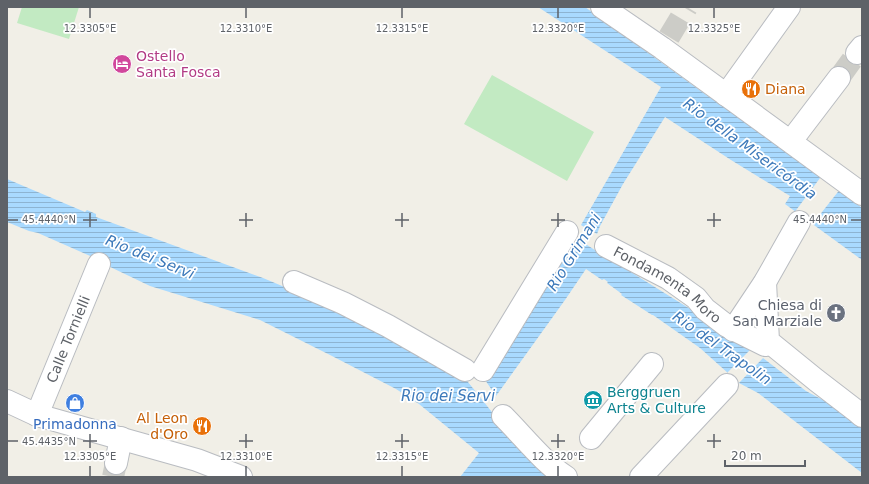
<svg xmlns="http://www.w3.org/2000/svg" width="869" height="484" viewBox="0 0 869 484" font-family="'DejaVu Sans',sans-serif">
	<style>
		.grass { fill: #c2eac2 }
		.water { fill: url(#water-rules) }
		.pier { fill: #f1efe7 }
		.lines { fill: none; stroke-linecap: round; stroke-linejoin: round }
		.pedestrian-tunnel { stroke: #ccccc7; stroke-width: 22; stroke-dasharray: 22 11; stroke-linecap: butt }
		.pedestrian-casing { stroke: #b9bcc1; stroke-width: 24 }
		.pedestrian { stroke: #fff; stroke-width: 22 }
		.ticks { fill: none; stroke: #5e6268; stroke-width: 1.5 }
		.labels { text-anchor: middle; stroke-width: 3.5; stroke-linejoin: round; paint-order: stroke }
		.hotel-label { font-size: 14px; fill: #b23c85; stroke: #fff; text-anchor: start }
		.food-label { font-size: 14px; fill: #c56008; stroke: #fff; text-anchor: start }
		.street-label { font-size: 14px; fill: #5e6268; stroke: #fff }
		.worship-label { font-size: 14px; fill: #5b616d; stroke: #fff; text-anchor: end }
		.culture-label { font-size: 14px; fill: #0d838f; stroke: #fff; text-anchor: start }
		.shop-label { font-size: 14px; fill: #366cbe; stroke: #fff }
		.water-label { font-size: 15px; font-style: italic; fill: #3c79ba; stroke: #fff }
		.ticks-label { font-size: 10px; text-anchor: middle; fill: #5e6268; stroke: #fff; stroke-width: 3.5; stroke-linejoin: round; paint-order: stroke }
	</style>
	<defs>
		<pattern id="water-rules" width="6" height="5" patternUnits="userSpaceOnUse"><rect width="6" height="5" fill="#a9daff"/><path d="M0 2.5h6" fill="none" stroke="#8db4d2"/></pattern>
	</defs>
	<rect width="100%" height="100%" fill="#f1efe7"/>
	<!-- grass -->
	<path class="grass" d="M22,7H79L69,39L17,23Z
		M492,75L594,132L567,181L464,124Z"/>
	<!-- water -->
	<path class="water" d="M538,7H585L709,97L712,93L849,197L862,208V260L785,204L790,196L731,160L665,117L623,184L600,226L597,234V251L724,330L763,358L806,391L855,417L862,423V473L758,393L739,383L700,348L653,315H652L621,295L622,294L607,283L608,282L604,279L602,280L586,269L565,300L496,396L489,408L556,477H460L479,453L419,404L396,389L332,356L260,320L150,286L104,264L97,259L38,233L29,231L7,222V179L85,212L87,210L96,214V217L263,278L354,316L465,378L473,388L572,235L581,225L661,87Z"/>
	<!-- pier -->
	<path class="pier" d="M823,174L841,188L811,226L794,213Z
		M579,224L599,235V250L601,254L570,234Z
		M752,348L765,356L738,384L726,374Z
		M481,374L496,396L494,399L496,400L491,408L500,419L499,421L465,378L466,377L473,385Z"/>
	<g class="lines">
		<!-- pedestrian-tunnel -->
		<path class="pedestrian-tunnel" d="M669,37L687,7
			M839,78L857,53
			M113,477L116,463"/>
		<defs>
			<g id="pedestrian">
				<path d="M602,7L662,48L862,194"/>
				<path d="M857,53L862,47"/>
				<path d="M726,95L789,7"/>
				<path d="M791,141L839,78"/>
				<path id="s1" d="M606,246L668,278L696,298L705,309L727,326L765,345"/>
				<path d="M294,282L343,303L388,326L465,370"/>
				<path d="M765,282L768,341L816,380L855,410L862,416"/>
				<path d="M733,330L765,282L799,222"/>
				<path d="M483,370L567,232"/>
				<path d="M7,401L37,415L197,460L241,477"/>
				<path id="s2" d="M37,415L99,264"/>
				<path d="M503,416C523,436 543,462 566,477"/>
				<path d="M591,438L652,364"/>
				<path d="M116,463L121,438"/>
				<path d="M641,477L727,385"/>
			</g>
		</defs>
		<!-- pedestrian casing -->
		<use href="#pedestrian" class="pedestrian-casing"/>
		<!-- pedestrian -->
		<use href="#pedestrian" class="pedestrian"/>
	</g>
	<!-- ticks -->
	<path class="ticks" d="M90,8V18M246,8V18M402,8V18M558,8V18M714,8V18M90,213V227M246,213V227M402,213V227M558,213V227M714,213V227M8,220H18M83,220H97M239,220H253M395,220H409M551,220H565M707,220H721M851,220H861M90,434V448M246,434V448M402,434V448M558,434V448M714,434V448M8,441H18M83,441H97M239,441H253M395,441H409M551,441H565M707,441H721M90,466V476M246,466V476M402,466V476M558,466V476"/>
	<!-- icons -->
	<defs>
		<symbol id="hotel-disc" viewBox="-11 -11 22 22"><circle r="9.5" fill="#d1479c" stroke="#fff"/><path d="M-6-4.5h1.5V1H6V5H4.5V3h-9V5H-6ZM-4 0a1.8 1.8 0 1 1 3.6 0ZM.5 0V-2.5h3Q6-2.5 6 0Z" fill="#fff"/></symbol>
		<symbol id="restaurant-disc" viewBox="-11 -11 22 22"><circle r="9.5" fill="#e8710a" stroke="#fff"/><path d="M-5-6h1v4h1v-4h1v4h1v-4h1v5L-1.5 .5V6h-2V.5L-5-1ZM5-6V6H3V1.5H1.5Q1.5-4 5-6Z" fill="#fff"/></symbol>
		<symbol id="church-disc" viewBox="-11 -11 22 22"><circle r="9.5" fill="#6b7280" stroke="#fff"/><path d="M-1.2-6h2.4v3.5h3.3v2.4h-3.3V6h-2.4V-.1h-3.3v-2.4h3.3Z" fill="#fff"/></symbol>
		<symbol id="museum-disc" viewBox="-11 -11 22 22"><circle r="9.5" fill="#0f9aa8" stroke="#fff"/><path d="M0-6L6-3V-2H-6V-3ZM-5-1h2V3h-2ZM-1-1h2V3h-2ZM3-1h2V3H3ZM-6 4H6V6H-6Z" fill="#fff"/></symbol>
		<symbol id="shop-disc" viewBox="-11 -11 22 22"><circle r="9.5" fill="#3f7fe0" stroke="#fff"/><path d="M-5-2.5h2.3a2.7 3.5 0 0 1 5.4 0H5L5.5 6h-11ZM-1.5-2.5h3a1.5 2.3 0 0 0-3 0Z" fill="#fff"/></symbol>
	</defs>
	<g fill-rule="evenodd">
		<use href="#hotel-disc" x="111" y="53" width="22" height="22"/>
		<use href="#restaurant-disc" x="740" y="78" width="22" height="22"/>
		<use href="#church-disc" x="825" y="302" width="22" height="22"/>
		<use href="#museum-disc" x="582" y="389" width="22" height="22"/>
		<use href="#shop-disc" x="64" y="392" width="22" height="22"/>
		<use href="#restaurant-disc" x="191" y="415" width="22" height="22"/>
	</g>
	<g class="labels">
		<!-- hotel labels -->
		<g class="hotel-label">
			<text x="136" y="61">Ostello<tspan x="136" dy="16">Santa Fosca</tspan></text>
		</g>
		<!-- food labels -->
		<g class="food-label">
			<text x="765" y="94">Diana</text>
			<text x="188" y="423" text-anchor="end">Al Leon<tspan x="188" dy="16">d'Oro</tspan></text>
		</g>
		<!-- street labels -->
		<g class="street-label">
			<text dy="5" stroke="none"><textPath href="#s1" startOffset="73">Fondamenta Moro</textPath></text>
			<text dy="5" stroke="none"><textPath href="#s2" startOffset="82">Calle Tornielli</textPath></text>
		</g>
		<!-- worship labels -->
		<g class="worship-label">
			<text x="822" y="310">Chiesa di<tspan x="822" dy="16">San Marziale</tspan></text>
		</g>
		<!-- culture labels -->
		<g class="culture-label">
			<text x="607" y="397">Berggruen<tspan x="607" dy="16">Arts &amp; Culture</tspan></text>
		</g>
		<!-- shop labels -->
		<g class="shop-label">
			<text x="75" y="429">Primadonna</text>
		</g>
		<!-- water labels -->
		<g class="water-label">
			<text transform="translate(750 149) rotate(36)" y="5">Rio della Misericórdia</text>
			<text transform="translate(574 252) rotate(-58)" y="5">Rio Grimani</text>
			<text transform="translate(150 257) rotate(22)" y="5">Rio dei Servi</text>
			<text transform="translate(722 348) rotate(35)" y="5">Rio del Trapolin</text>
			<text x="448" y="401">Rio dei Servi</text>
		</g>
	</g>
	<g class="ticks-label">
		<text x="90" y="32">12.3305°E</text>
		<text x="246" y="32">12.3310°E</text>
		<text x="402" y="32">12.3315°E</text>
		<text x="558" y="32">12.3320°E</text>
		<text x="714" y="32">12.3325°E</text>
		<text x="49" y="223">45.4440°N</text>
		<text x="820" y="223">45.4440°N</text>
		<text x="49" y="445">45.4435°N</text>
		<text x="90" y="460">12.3305°E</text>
		<text x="246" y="460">12.3310°E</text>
		<text x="402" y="460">12.3315°E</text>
		<text x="558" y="460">12.3320°E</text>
	</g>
	<!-- border -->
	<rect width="869" height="484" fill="none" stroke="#5e6268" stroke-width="16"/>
	<!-- scale -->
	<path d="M725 460v6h80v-6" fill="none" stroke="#5e6268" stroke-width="2"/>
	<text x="731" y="460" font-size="12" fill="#5e6268" stroke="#ffffff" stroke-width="3" paint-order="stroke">20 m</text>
</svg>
